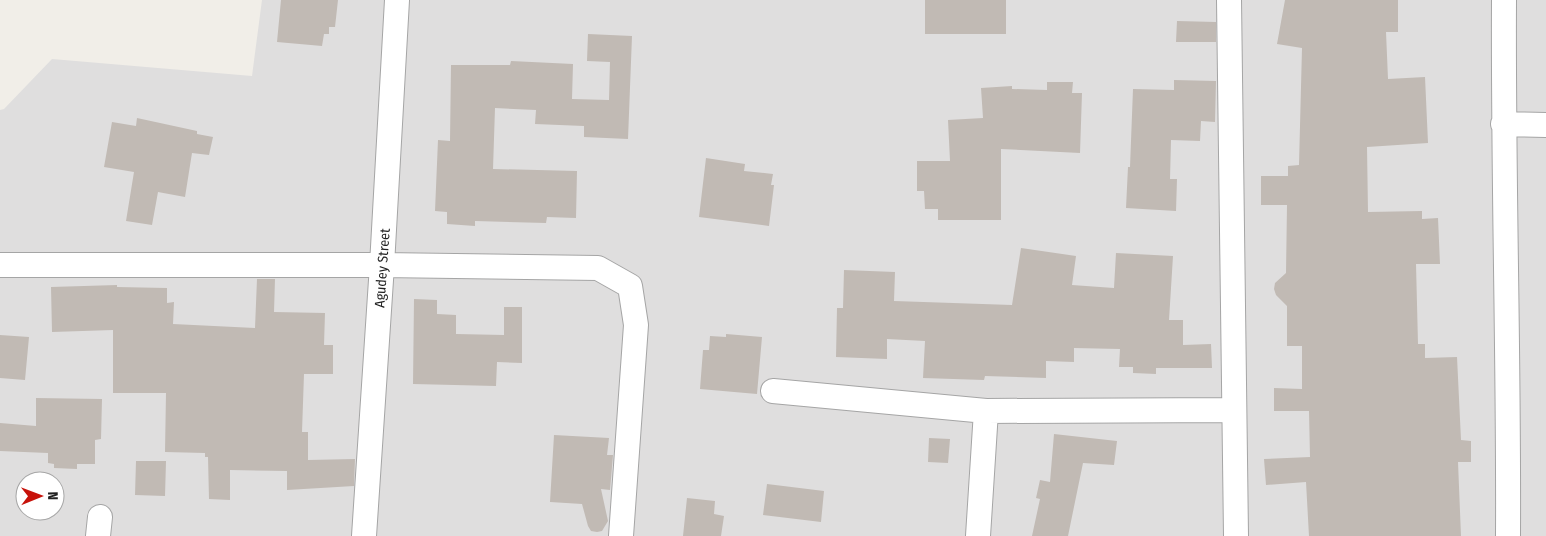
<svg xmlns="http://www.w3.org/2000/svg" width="1546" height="536" viewBox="0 0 1546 536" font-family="'Fira Sans Condensed',sans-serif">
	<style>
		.residential { fill: #dfdede; fill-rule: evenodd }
		.building { fill: #c1bab4 }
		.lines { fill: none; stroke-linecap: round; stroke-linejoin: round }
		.minor-casing { stroke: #a5a5a5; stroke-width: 26 }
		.minor { stroke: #fff; stroke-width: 24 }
		.labels { text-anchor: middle; stroke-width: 4; stroke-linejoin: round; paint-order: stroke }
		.street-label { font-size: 14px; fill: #212121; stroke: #fff }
	</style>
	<rect width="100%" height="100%" fill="#f1eee8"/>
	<!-- residential -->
	<path class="residential" d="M262,0H1546V536H0V110L4,109L52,59L252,76ZM25,481H55V511H25Z"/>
	<!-- building -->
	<path class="building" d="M281,0H338L335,27H329V34H324L322,46L277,42Z
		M925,0H1006V34H925Z
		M1285,0H1398V32H1386L1388,79L1425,77L1428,143L1367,147L1368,212L1422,211V219L1438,218L1440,264H1416L1418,344H1425V358L1457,357L1461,440L1471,441V462H1458L1461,536H1309L1306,482L1266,485L1264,459L1310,457L1309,411H1274V388L1302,389V346H1287V306L1276,295L1274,289L1275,283L1286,273L1287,205H1261V176H1288V166L1299,165L1302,48L1277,44Z
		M1177,21L1216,22V42H1176Z
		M588,34L632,36L628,139L584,137V126L535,124L536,110L495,108L493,169L577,171L576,218L547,217L546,223L475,221V226L447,224V212L435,211L438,140L450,141L451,65H510L511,61L573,64L572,99L609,100L610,62L587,61Z
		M1174,80L1216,81L1215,122L1201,121L1200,141L1171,140L1170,179H1177L1176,211L1126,208L1128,167H1130L1133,89L1174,90Z
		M1047,82H1073L1072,93H1082L1080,153L1001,149V220H938V209H925L924,191H917V161H950L948,120L983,118L981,88L1012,86V89L1047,90Z
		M137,118L197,131V134L213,137L209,155L192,153L185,197L158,192L152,225L126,221L134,172L104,167L112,122L136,126Z
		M706,158L745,164L744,171L773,174L771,185H774L769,226L699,217Z
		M1021,248L1076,256L1072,285L1114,288L1116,253L1173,256L1169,320H1183V345L1211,344L1212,368H1156V374L1133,373V367H1119L1120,349L1074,348V362L1046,361V378L985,376L984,380L923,378L925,341L887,339V359L836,357L837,308H843L844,270L895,272L894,301L1012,305Z
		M257,279H275L274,312L325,313L324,345H333V374H304L302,432H308V460L355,459L354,486L287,490V471L230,470V500L209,499L208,457H205V453L165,452L166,393H113V330L52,332L51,287L117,285V287L167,288V303L174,302L173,324L255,328Z
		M414,299L437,300V314L456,315V334L504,335V307H522V363L497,362L496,386L413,384Z
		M726,334L762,337L757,394L700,389L703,350H709L710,336L726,337Z
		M0,335L29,337L25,380L0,378Z
		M36,398L102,399L101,439L95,440V464H77V469L54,468V464L48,463V453L0,451V423L36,426Z
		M1054,434L1117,441L1114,465L1083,463L1068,536H1032L1040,499L1036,498L1040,480L1050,482Z
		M554,435L609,438L607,455H613L610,490L601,489L608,521L602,531L597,532L591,531L588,526L582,504L550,502Z
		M929,438L950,439L948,463L928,462Z
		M136,461H166L165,496L135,495Z
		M767,484L824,491L821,522L763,515Z
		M687,498L715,501L714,514L724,516L721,536H683Z"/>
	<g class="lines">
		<defs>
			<path id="minor" d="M1229,0L1236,536
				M1504,0C1503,179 1509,357 1508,536
				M1503,124L1546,125
				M0,265H382L598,268L630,286L636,325L621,536
				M773,391L986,411L1233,410
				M98,536L100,517
				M364,536L382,265L397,0
				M978,536L986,411"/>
		</defs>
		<!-- minor casing -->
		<use href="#minor" class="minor-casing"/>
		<!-- minor -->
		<use href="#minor" class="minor"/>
	</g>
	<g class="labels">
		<!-- street labels -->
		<g class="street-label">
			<text transform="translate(382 268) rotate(-86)" y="5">Agudey Street</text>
		</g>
	</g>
	<!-- north arrow -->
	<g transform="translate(40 496) rotate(89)"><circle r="24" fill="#ffffff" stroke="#a6a6a6"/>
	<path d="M0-4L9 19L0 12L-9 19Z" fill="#c7120a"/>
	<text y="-8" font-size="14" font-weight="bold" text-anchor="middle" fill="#212121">N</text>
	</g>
</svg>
